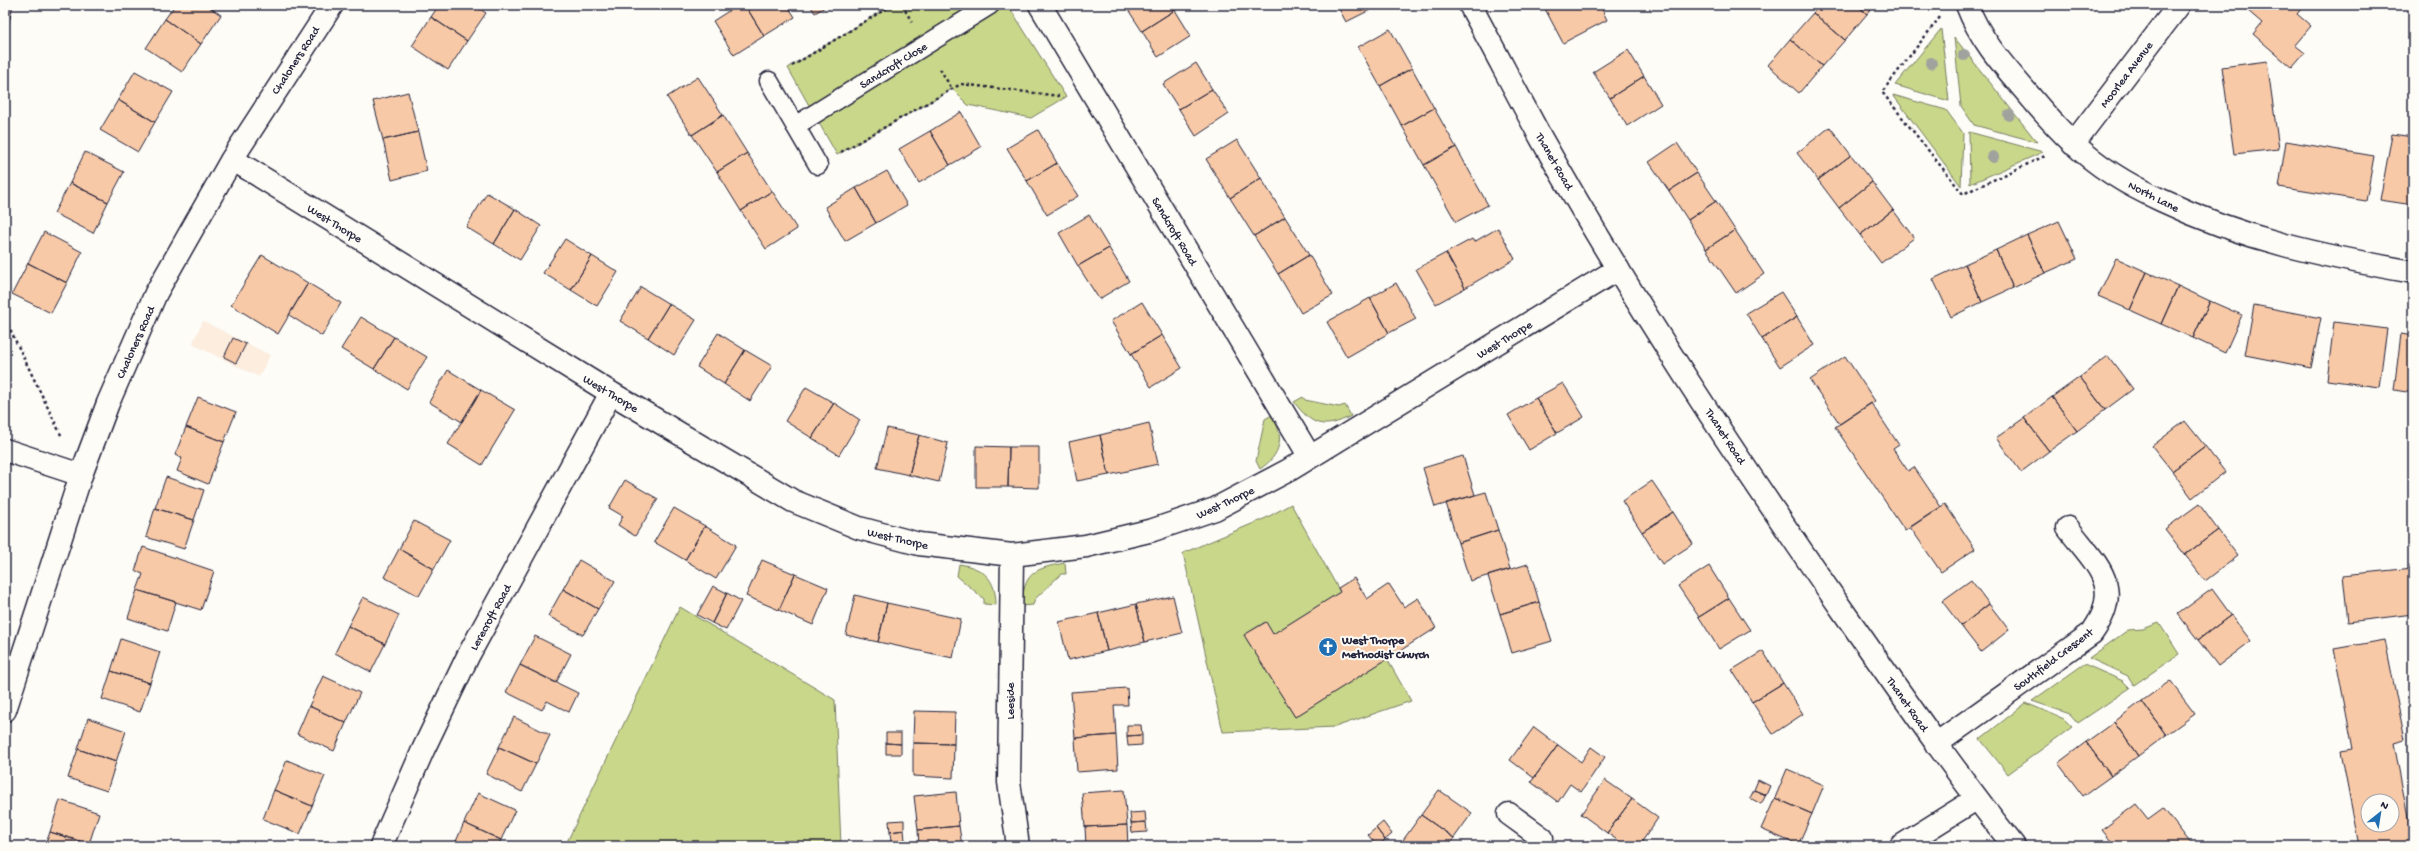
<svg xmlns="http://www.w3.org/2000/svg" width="2418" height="851" viewBox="0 0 2418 851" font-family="'Gochi Hand',sans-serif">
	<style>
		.built { fill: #fceddf }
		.green { fill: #c9d78a; stroke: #767c62 }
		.building { fill: #f8c9a7; stroke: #22223b; fill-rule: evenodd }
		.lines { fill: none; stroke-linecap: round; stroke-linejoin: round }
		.lane-casing { stroke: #22223b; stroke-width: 21 }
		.street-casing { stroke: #22223b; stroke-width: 25 }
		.secondary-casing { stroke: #22223b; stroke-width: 25 }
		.path { stroke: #22223b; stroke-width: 2.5; stroke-dasharray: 3 3; stroke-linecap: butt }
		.lane { stroke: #fdfcf7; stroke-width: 18 }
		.street { stroke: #fdfcf7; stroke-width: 22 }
		.secondary { stroke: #fdfcf7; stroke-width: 22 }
		.tree { fill: #a0a29d }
		.labels { text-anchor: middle; stroke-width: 4; stroke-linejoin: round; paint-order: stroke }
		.street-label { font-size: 12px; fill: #22223b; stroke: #fdfcf7 }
		.poi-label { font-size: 12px; font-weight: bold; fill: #22223b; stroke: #fdfcf7; text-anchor: start }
	</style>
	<rect width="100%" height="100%" fill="#fdfcf7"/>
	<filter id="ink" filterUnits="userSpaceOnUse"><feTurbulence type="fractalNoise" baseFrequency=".025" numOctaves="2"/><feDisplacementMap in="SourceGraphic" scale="8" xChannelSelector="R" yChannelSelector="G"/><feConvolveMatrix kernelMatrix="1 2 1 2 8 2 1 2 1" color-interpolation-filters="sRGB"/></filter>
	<g filter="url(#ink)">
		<!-- built -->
		<path class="built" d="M203,321L270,355L259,377L192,344Z"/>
		<!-- green -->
		<path class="green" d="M892,5H1008L1066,97L1031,118L968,105L952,89L837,155L788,68Z
			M1941,29L1949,101L1895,85Z
			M1954,37L2037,142L1974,125L1961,106Z
			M1893,95L1946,110L1963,133L1961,186Z
			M1969,132L2043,152L1970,184Z
			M1303,397L1305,400L1339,407L1345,405L1351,416C1324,430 1312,426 1294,402Z
			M1272,415C1285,437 1281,455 1260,469L1256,461L1265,419Z
			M1291,504L1340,592L1273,634L1265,622L1244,635L1295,717L1387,659L1411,701L1335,727L1223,732L1183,553L1266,518Z
			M1065,563L1066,574H1061L1035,599L1033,605L1022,606C1023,573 1035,568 1065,563Z
			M959,564C984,568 996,579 996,605L984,604V599L957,576Z
			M680,607L835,700L841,846H565Z
			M2159,623L2179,654L2134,685L2128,676L2089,658L2128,630L2143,629Z
			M2084,664L2123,681L2130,688L2078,723L2070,714L2032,701Z
			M2026,703L2064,719L2072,727L2008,774L1980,739Z"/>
		<!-- building -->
		<path class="building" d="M5,5H13L7,30H5Z
			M175,5H206L221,15L201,44L165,19Z
			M439,5H474L486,13L467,41L431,17Z
			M738,5H745L764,36L734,55L713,21Z
			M745,5H787L795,17L764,36Z
			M810,5H828L815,13Z
			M1125,5H1171L1175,10L1142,31Z
			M1337,5H1378V6L1346,22Z
			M1543,5H1600L1607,20L1563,43Z
			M1820,5H1857L1867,14L1845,40L1813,13Z
			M1857,5H1875L1867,14Z
			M2251,5H2304L2297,14L2311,26L2295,45L2305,53L2292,68L2253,34L2262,23L2247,10Z
			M1175,10L1191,36L1158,57L1142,31Z
			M1813,13L1845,40L1822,66L1790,39Z
			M431,17L467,41L448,70L412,46Z
			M165,19L201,44L182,72L146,48Z
			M1390,29L1412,68L1380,86L1358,47Z
			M1790,39L1822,66L1799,93L1768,65Z
			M1628,50L1644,76L1610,98L1593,72Z
			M2267,61L2279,149L2234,154L2222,67Z
			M1196,63L1212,89L1179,109L1163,84Z
			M1412,68L1434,108L1402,126L1380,86Z
			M135,71L173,92L155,122L118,100Z
			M1644,76L1661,104L1627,126L1610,98Z
			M698,77L723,115L692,135L667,97Z
			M1212,89L1229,114L1196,136L1179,109Z
			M408,92L418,132L383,140L373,101Z
			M118,100L155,122L138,152L100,130Z
			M1434,108L1456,147L1424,165L1402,126Z
			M961,112L981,147L950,165L930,131Z
			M723,115L747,153L717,172L692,135Z
			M1830,127L1851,155L1818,180L1797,153Z
			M1038,130L1057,163L1027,181L1007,148Z
			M930,131L950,165L919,183L899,149Z
			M418,132L427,171L392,180L383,140Z
			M2392,134L2413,137V205L2380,200Z
			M1237,140L1261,178L1230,198L1206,159Z
			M2286,141L2374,156L2366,201L2279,187Z
			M1677,143L1697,173L1669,191L1649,162Z
			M1456,147L1488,205L1456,222L1424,165Z
			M85,152L124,172L108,202L70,183Z
			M747,153L772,191L741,211L717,172Z
			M1851,155L1872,182L1839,208L1818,180Z
			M1057,163L1078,196L1047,215L1027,181Z
			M887,171L907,205L876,223L856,188Z
			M1697,173L1716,201L1688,220L1669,191Z
			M1261,178L1285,217L1254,236L1230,198Z
			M1872,182L1893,210L1860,235L1839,208Z
			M70,183L108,202L93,233L54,213Z
			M856,188L876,223L845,241L825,207Z
			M772,191L797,229L766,249L741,211Z
			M487,193L515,209L494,244L466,227Z
			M1716,201L1735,230L1706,249L1688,220Z
			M515,209L541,226L520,260L494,244Z
			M1893,210L1914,238L1881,263L1860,235Z
			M1089,215L1109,248L1078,266L1059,233Z
			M1285,217L1309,255L1278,274L1254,236Z
			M2059,221L2077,259L2045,273L2027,235Z
			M1498,228L1515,259L1465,288L1446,253L1472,239L1474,242Z
			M1735,230L1764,274L1736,293L1706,249Z
			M44,232L82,252L67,283L28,263Z
			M2027,235L2045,273L2013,288L1996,250Z
			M565,239L592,256L571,290L543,273Z
			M1109,248L1129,281L1099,299L1078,266Z
			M1996,250L2013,288L1982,302L1965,264Z
			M1446,253L1465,288L1436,304L1416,269Z
			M262,255L308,283L278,334L231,305Z
			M1309,255L1333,295L1301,313L1278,274Z
			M592,256L618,272L597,306L571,290Z
			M2116,258L2147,272L2130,310L2098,296Z
			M28,263L67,283L51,313L12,294Z
			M1965,264L1982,302L1951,317L1933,279Z
			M2147,272L2178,286L2161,324L2130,310Z
			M308,283L341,303L322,336L289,315Z
			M1396,283L1416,319L1389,333L1370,298Z
			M2178,286L2210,301L2193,338L2161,324Z
			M641,287L669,304L648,338L620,321Z
			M1781,292L1797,317L1762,339L1746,313Z
			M1370,298L1389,333L1347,357L1327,322Z
			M2210,301L2242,315L2225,353L2193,338Z
			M1142,302L1162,335L1131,354L1111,321Z
			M669,304L696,320L674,355L648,338Z
			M2254,305L2321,318L2311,368L2245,355Z
			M361,317L394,337L374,369L341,349Z
			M1797,317L1814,345L1780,367L1762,339Z
			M2334,322L2387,329L2379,387L2327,380Z
			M718,333L745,350L724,384L697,367Z
			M2401,334L2413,336V393L2394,390Z
			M1162,335L1182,368L1151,387L1131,354Z
			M394,337L427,357L407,389L374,369Z
			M233,338L246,344L236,363L224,357Z
			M745,350L772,366L750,401L724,384Z
			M1845,356L1875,401L1840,424L1810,380Z
			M2108,356L2133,389L2105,410L2080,377Z
			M448,370L481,390L462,422L429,402Z
			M2080,377L2105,410L2077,431L2052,397Z
			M1563,383L1584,417L1557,433L1536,398Z
			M806,387L834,403L812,438L785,421Z
			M481,390L515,410L482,465L448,444Z
			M198,397L236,412L224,442L186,427Z
			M2052,397L2077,431L2049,451L2024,418Z
			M1536,398L1557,433L1529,450L1508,415Z
			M834,403L860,420L839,455L812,438Z
			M1871,403L1899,445L1893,449L1908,471L1914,467L1941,507L1905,531L1835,427Z
			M2024,418L2049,451L2021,472L1996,438Z
			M2185,421L2205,446L2172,471L2152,446Z
			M1149,423L1158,464L1109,475L1100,435Z
			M186,427L224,442L208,484L177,471L182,458L175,455Z
			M887,428L919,435L909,475L877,468Z
			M919,435L948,443L939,482L909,475Z
			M1100,435L1109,475L1077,481L1069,442Z
			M976,446L1009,447L1008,487H976Z
			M2205,446L2225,472L2192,498L2172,471Z
			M1009,447H1039V488L1008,487Z
			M1463,456L1475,495L1435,507L1423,468Z
			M166,477L204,490L194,520L155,508Z
			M625,480L658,499L635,536L618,525L623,516L609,508Z
			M1652,481L1673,512L1642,532L1622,501Z
			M1486,492L1498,530L1458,543L1446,503Z
			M1945,504L1975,549L1941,572L1910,527Z
			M2199,504L2218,530L2185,555L2165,529Z
			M155,508L194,520L184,549L146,537Z
			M674,508L705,526L685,560L654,542Z
			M1673,512L1693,544L1662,564L1642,532Z
			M414,521L450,540L434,569L399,549Z
			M705,526L736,545L716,579L685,560Z
			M1498,530L1510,569L1470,581L1458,543Z
			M2218,530L2238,556L2205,581L2185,555Z
			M143,547L214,571L201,610L137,590L143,574L135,571Z
			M399,549L434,569L419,596L384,577Z
			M579,560L615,581L598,609L563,589Z
			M762,560L795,574L779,610L746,596Z
			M1528,564L1539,602L1500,614L1488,576Z
			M1709,566L1729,598L1699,617L1678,586Z
			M2413,568V614L2348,622L2343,575Z
			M795,574L828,588L813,625L779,610Z
			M1354,578L1367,599L1389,584L1404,607L1418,598L1436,628L1295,717L1244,635L1266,622L1273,634L1340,592L1338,588Z
			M1971,580L1989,604L1961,626L1942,601Z
			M713,586L727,593L712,623L697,615Z
			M563,589L598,609L583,635L548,616Z
			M2212,589L2231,615L2198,640L2178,614Z
			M137,590L176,602L167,631L128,618Z
			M727,593L741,601L726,630L712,623Z
			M855,595L887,603L878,642L846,635Z
			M1173,596L1182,633L1145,642L1136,604Z
			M363,597L399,615L385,644L348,626Z
			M1729,598L1750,630L1719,649L1699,617Z
			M1539,602L1552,641L1512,653L1500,614Z
			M887,603L961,619L953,658L878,642Z
			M1136,604L1145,642L1107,651L1098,613Z
			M1989,604L2009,630L1981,652L1961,626Z
			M1098,613L1107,651L1068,660L1059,622Z
			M2231,615L2251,641L2218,666L2198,640Z
			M348,626L385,644L371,672L335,653Z
			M535,636L571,654L556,683L520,665Z
			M121,639L160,652L150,683L111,671Z
			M2385,640L2405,740L2394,743L2413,845L2359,846L2341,751L2353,749L2334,649ZM2368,801H2392V825H2368Z
			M1763,651L1783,683L1752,702L1732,670Z
			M520,665L578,693L569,712L547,701L542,710L506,692Z
			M111,671L150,683L140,712L102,699Z
			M323,676L360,693L346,723L309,706Z
			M2170,681L2195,714L2166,735L2142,701Z
			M1783,683L1803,714L1773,734L1752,702Z
			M1127,688L1128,705H1114L1116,735L1075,738L1071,692Z
			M2142,701L2166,735L2138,756L2114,722Z
			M309,706L346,723L334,751L297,734Z
			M914,711L955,712L954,744L913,743Z
			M514,717L550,735L536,764L499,747Z
			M88,718L126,731L116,762L78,749Z
			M2114,722L2138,756L2111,776L2086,742Z
			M1127,725H1141L1142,735L1127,736Z
			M1534,727L1558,745L1534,778L1510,760Z
			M886,733H901V744L886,743Z
			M1116,735L1118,769L1077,772L1075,738Z
			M1142,735V745L1128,746L1127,736Z
			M2086,742L2111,776L2083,796L2058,763Z
			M886,743L901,744V754H886Z
			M913,743L954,744L953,778L913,776Z
			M1558,745L1581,762L1591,747L1605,757L1581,792L1570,784L1558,802L1531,782Z
			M499,747L536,764L522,792L486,774Z
			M78,749L116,762L107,791L68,778Z
			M287,760L325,776L312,806L274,790Z
			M1787,769L1824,785L1812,814L1775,798Z
			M1605,780L1632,799L1607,833L1581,814Z
			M1758,780L1770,786L1766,795L1754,790Z
			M274,790L312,806L300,834L263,819Z
			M1124,790L1127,825L1085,827L1082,793Z
			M1439,790L1472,813L1454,838L1421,815Z
			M1754,790L1766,795L1761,804L1750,798Z
			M956,792L959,826L918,830L914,796Z
			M478,793L515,810L501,840L464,823Z
			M1775,798L1812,814L1798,845L1761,829Z
			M1632,799L1658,818L1639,846H1626L1607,833Z
			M60,800L99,813L89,844L50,832Z
			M2136,804L2148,819L2163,808L2192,845L2115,846L2102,830Z
			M1145,812L1146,822L1131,823L1130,813Z
			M1421,815L1454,838L1449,846H1406L1401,843Z
			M904,820V830L890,832L889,821Z
			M1146,822L1147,832L1132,833L1131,823Z
			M1383,822L1392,834L1385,840L1376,828Z
			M464,823L501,840L498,846H454Z
			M1127,825L1128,846H1086L1085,827Z
			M959,826L962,846H919L918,830Z
			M1376,828L1385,840L1377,846L1368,835Z
			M904,830L905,840L891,842L890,832Z
			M50,832L89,844L88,846H45Z"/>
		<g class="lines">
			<defs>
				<path id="lane" d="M769,81L818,165
					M795,126L990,5"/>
				<path id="street" d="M1040,5L1310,457
					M1967,5C1980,40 2004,66 2028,94C2042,111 2057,128 2073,143C2098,167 2130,186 2161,200C2245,240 2323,256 2413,272
					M2073,144L2179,5
					M232,159L611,393L793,501L859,528L919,544L1012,555L1086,546L1153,530L1215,509L1289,470L1618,269
					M5,450L81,475
					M1012,555L1009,782L1018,846
					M5,710L81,475L108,403L156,293L232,159L332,5
					M1936,744L2092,633C2125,586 2097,566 2068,528
					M1509,814L1542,838L1537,846
					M381,846L423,750L468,656L611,393
					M1901,846L1976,799"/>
				<path id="secondary" d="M1470,5C1494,49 1517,94 1541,138C1633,302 1738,460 1845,614C1900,692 1954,771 2014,846"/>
			</defs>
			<!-- lane casing -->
			<use href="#lane" class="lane-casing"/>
			<!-- street casing -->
			<use href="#street" class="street-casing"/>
			<!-- secondary casing -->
			<use href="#secondary" class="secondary-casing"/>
			<!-- path -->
			<path class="path" d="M902,5L912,22
				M1940,17L1882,92L1963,194L2045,156
				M792,66L892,5
				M940,69L952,89
				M841,152L961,84L1059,96
				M5,319L62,437"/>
			<!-- lane -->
			<use href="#lane" class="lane"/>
			<!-- street -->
			<use href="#street" class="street"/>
			<!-- secondary -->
			<use href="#secondary" class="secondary"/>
		</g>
		<!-- trees -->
		<g class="tree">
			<circle cx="1964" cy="55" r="6"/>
			<circle cx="1931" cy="63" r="6"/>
			<circle cx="2009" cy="115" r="6"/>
			<circle cx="1993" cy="157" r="6"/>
		</g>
	</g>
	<!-- icons -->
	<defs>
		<symbol id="church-disc" viewBox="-11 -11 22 22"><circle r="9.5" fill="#1f6fb2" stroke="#fdfcf7"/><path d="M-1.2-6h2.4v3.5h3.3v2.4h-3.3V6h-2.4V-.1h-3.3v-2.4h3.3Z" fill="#fff"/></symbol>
	</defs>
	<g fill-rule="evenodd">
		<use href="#church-disc" x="1317" y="636" width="22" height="22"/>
	</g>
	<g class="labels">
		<!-- street labels -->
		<g class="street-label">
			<text transform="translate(295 60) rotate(-57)" y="4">Chaloners Road</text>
			<text transform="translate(893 65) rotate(-32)" y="4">Sandcroft Close</text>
			<text transform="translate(2126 74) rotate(-53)" y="4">Moorlea Avenue</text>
			<text transform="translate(1555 161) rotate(60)" y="4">Thanet Road</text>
			<text transform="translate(2154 196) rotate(27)" y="4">North Lane</text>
			<text transform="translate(335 223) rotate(32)" y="4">West Thorpe</text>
			<text transform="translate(1175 231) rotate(59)" y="4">Sandcroft Road</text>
			<text transform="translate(1504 339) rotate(-31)" y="4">West Thorpe</text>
			<text transform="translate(135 342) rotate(-66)" y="4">Chaloners Road</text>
			<text transform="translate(611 393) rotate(31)" y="4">West Thorpe</text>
			<text transform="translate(1726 436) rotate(57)" y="4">Thanet Road</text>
			<text transform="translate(1225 502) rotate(-25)" y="4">West Thorpe</text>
			<text transform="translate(898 538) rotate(13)" y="4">West Thorpe</text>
			<text transform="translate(490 617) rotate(-61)" y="4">Lerecroft Road</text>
			<text transform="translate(2053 659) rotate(-37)" y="4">Southfield Crescent</text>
			<text transform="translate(1010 701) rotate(-90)" y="4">Leeside</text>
			<text transform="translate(1908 704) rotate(55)" y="4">Thanet Road</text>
		</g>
		<!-- poi labels -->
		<g class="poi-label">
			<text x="1342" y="644">West Thorpe<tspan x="1342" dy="14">Methodist Church</tspan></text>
		</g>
	</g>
	<!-- margin -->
	<rect width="2418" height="851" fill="none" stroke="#fdfcf7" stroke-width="20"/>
	<rect x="10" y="10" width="2398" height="831" fill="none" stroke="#22223b" stroke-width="1.5" filter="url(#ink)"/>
	<!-- north arrow -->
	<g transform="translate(2380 813) rotate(30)"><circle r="19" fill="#fdfcf7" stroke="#a5a5ac"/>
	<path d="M0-3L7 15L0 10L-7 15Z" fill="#1f6fb2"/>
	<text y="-6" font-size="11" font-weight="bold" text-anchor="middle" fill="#22223b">N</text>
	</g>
</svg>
